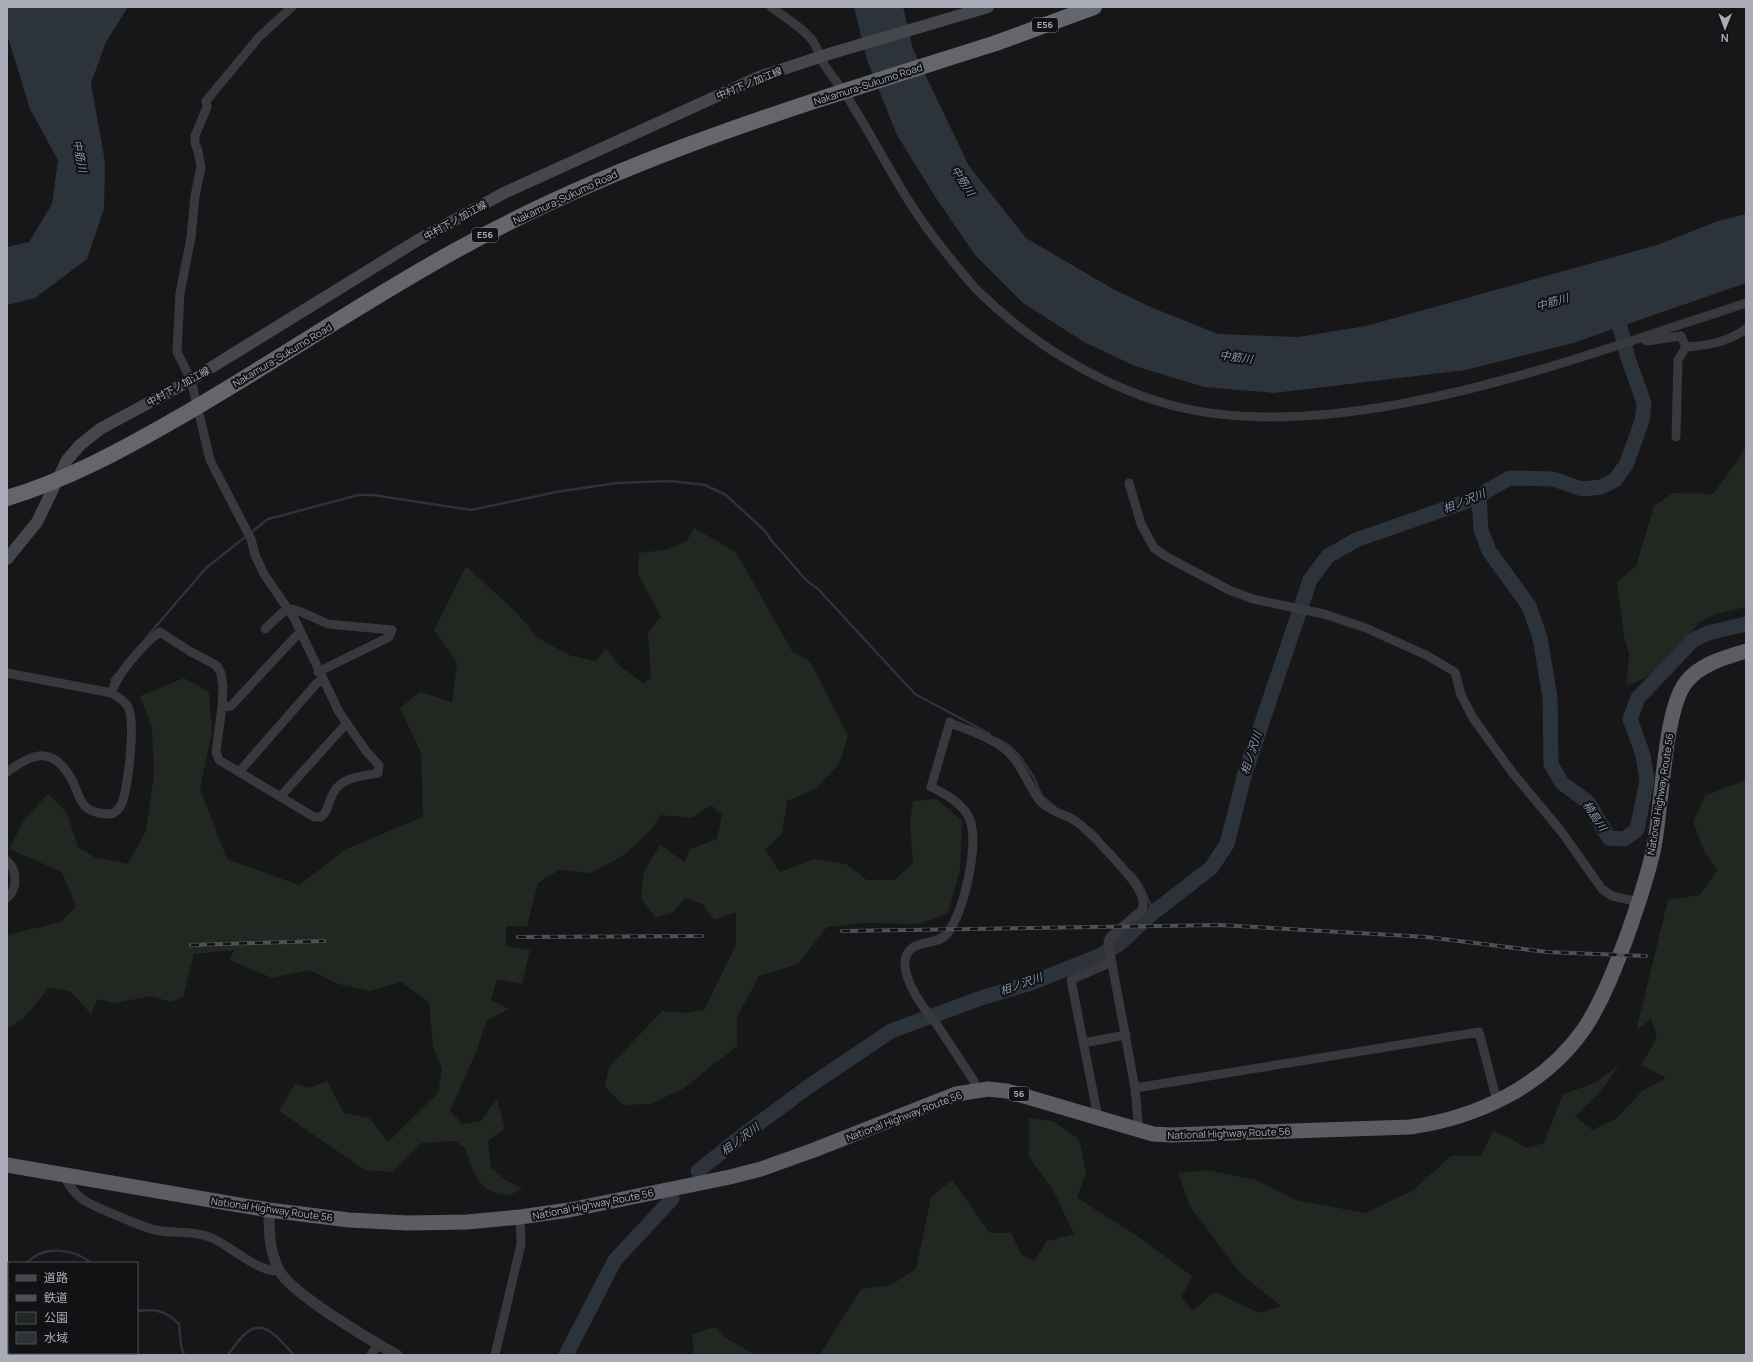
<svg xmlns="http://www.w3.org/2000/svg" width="1753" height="1362" viewBox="0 0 1753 1362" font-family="Manrope,'Noto Sans JP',sans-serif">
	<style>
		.green { fill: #212822 }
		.water { fill: #2d333b }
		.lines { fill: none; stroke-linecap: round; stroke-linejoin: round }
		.stream { stroke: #2d333b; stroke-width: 2.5 }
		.river { stroke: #2d333b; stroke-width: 15 }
		.minor { stroke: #38383d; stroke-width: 9 }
		.tertiary { stroke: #38383d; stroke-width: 11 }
		.secondary { stroke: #46474d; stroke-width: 12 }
		.trunk { stroke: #5c5d64; stroke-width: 15 }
		.motorway { stroke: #64656d; stroke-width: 16 }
		.rail-casing { stroke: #4f5056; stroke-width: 4 }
		.rail { stroke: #121113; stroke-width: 2.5; stroke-dasharray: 8; stroke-linecap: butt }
		.motorway-bridge { stroke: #64656d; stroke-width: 16 }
		.labels { text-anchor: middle; stroke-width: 4; stroke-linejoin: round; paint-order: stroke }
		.shield { fill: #121113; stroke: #7c7e86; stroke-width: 1 }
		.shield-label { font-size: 9px; font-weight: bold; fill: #a9acb7 }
		.street-label { font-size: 10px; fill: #a9acb7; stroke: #121113 }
		.water-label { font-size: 11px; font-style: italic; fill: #8395b0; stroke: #121113 }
	</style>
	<rect width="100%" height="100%" fill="#171618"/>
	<!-- green -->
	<path class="green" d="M1746,446V607L1716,614L1700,622L1682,645L1645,678L1626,686L1629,654L1624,636L1617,582L1636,566L1654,506L1673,493L1713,494L1738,460Z
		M694,528L736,552L792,651L810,662L848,735L840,763L815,789L787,801L782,834L765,850L780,872L814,859L846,864L867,880H894L913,864L910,823L913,801L937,799L962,821L960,869L948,913L919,924L864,923L827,927L798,964L759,976L737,1017V1046L684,1088L651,1104L623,1105L605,1087L609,1067L662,1011L688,1013L704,1010L736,945V912L714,920L702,904L685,898L673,913L655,917L641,898L644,871L660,845L685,862L690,849L717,839L722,815L711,805L692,818L661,815L651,830L624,855L591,873L559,870L538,883L527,926H506V946L530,950L522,984L497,979L491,1000L509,1009L487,1020L476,1052L450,1111L463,1124L481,1121L497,1099L505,1128L488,1141L491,1168L507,1181L523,1189C518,1191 511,1195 506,1195C479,1194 472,1170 465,1148L455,1141L421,1143L392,1172L365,1170L279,1111L295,1084L310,1088L327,1081L344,1113L369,1118L388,1142L438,1093L442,1069L433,1046L429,1002L401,982L370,991L338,984L310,970L272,978L230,960L234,950L194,954L183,997L171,1002L151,996L115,1003L98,999L91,1014L70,991L49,988L24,1018L7,1029V935L60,922L76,907L62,872L9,849L24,820L48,794L67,813L78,847L94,857L128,864L146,831L154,775L152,728L140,696L184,678L209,692L212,732L200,789L227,859L299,885L346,849L423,817L421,753L400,708L420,692L452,702L457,663L434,630L466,566L515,611L538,638L569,655L596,661L606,649L620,666L643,683L651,678L648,633L661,617L638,574L639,553L665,550L687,541Z
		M1746,780V1355H821L822,1351L861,1289L891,1285L916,1269L931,1197L952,1180L990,1233H1011L1021,1254L1034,1261L1047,1241L1074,1234L1053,1190L1029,1157V1118L1053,1121L1079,1139L1086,1173L1077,1198L1136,1235L1192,1276L1181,1298L1193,1310L1215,1292L1259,1313L1281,1306L1241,1274L1190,1206L1178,1173L1207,1170L1256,1180L1296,1200L1365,1213L1412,1191L1451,1156H1481L1493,1131L1512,1139L1526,1148L1544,1143L1563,1094L1595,1083L1620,1064L1599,1093L1575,1116L1592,1130L1616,1119L1642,1091L1666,1078L1641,1065L1657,1038L1651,1019L1636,1031L1668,900L1700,895L1717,870L1704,851L1693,821L1706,795Z
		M715,1327L726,1338L755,1355H694L692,1334Z"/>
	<!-- water -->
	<path class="water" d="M7,7H128L106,42L91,83L105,162L104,209L87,259L35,298L7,305V247L29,242L52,204L58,160L30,109L7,34Z
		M854,7H903L913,49L969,166L1026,238L1113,289L1153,308L1218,334L1298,337L1366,326L1657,245L1718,221L1746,214V283L1573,343L1466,370L1274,393L1204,387L1135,366L1084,342L1023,303L975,255L934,195L897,135L867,60Z"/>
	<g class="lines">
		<!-- stream -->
		<path class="stream" d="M145,639L206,568L268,519L280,516L358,495H373L471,510L556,492L616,483L671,481L705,485L726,495L765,531L771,540L807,581L818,589L915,694L990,734
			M111,680L116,674
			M996,738L1007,744L1019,755L1033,776L1042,796L1055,807
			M1091,829L1100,838
			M1132,872L1141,884L1154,912
			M27,1263C44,1245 73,1248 91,1263
			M7,1293L9,1290
			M137,1311C156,1309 165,1310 179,1324L181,1346L184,1355
			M227,1355C233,1349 238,1340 245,1334C265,1316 281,1342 294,1355"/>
		<!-- river -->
		<path class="river" d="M1479,497L1481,530L1489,551L1529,606L1540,638L1550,697L1551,764L1562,783L1588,802L1609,838L1624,839L1637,830L1647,780L1643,755L1630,719L1638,698L1693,640L1708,633L1746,624
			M698,1171L743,1135L808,1087L891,1031L984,997L1031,983L1099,956L1119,944L1154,912L1211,868L1227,844L1245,773L1310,580L1328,556L1356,540L1479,497L1490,489L1510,478L1553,479L1582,489L1601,487L1615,480L1626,465L1642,421L1644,403L1628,358L1615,308
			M566,1355L615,1260L672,1199"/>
		<!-- minor -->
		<path class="minor" d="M771,7C784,17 802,27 812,40C818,48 820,58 825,66C832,76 839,85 846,95C879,146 904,202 943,249C954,263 965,277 977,290C1030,342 1097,384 1167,404C1308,444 1505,383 1640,338C1675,326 1711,315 1746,303
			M1644,339L1647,341L1681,336L1686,347L1678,360L1676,437
			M1686,347C1710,345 1725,343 1746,329
			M1129,483L1141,524L1154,548L1167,557L1229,590L1253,599L1324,614L1366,628L1428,656L1455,672L1461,695L1473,718L1512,772L1561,831L1602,889L1612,896L1639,902
			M265,629L287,608L299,611L328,624L392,630L389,637L318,672
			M7,673L112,693C118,697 125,701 128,707C136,722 128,786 122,803C120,808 117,811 112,814C103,814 90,813 84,805C78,798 76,787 72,780C53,746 34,752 7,772
			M112,693C115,676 145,642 160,632L191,652L216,665L221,673L223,687L222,707L231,706L296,636L300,634
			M222,707L216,752L219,760L314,817H321C327,813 328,805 331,798C338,777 359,777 378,773L379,765L366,751L339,712L294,618L264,574L255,555L251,539L210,460L191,380L177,352L180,293L191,238L195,196L201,167L198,151L195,143V136L207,107L206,101L259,37L292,7
			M950,722L931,787C944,793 965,805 970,820C979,847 964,911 947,934C937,947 908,937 905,961C904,970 909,983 913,990C919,1003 929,1014 937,1025C950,1044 962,1063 974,1081L975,1090
			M951,723C969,731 991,737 1006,750C1023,764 1029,790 1042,803C1052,812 1063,814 1074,820C1087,828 1134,878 1140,892C1143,897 1144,904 1142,910L1110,937L1108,942L1135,1088L1139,1131
			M239,772L317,683L322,680
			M280,797L346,724
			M7,861C18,870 17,890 7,898
			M1083,1043L1126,1035
			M1135,1088L1479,1032L1497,1101
			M1095,1118L1097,1112L1071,980L1112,962
			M65,1175C67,1185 74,1192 82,1199C92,1206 143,1227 155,1230C174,1234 194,1230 212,1238C232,1247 257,1272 279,1271
			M371,1355L378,1344
			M495,1355L521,1244L520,1217"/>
		<!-- tertiary -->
		<path class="tertiary" d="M269,1210C269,1231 269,1250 279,1270C290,1293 372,1341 397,1355"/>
		<!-- secondary -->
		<path class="secondary" d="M7,559L37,522L67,460L80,445L100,429L191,380L418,240L504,193L759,77L832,53L988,7"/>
		<!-- trunk -->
		<path class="trunk" d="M7,1165L269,1210L349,1220L408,1223L467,1222L520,1217L569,1210L730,1177L761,1169L814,1150L956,1094L988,1089L1007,1091L1153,1134L1171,1135L1410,1127C1477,1118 1544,1086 1584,1029C1603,1000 1615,968 1627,936C1637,907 1648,877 1654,847C1657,832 1658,817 1660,802C1664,772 1668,703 1687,681C1702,663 1725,658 1746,651"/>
		<!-- motorway -->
		<path class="motorway" d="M996,43L1094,7"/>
		<defs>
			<path id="rail" d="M842,931L1220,925L1427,937L1547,952L1646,956
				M518,937L702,936
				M191,945L324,941"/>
		</defs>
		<!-- rail casing -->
		<use href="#rail" class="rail-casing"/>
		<!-- rail -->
		<use href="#rail" class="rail"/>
		<!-- motorway-bridge -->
		<path class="motorway-bridge" d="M7,498C67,480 122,450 176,419C270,365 359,304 453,252C624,156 811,102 996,43"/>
	</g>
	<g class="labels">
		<!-- shield labels -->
		<g class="shield">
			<rect x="1032" y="18" width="26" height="14" rx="3"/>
			<rect x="472" y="228" width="26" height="14" rx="3"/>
			<rect x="1009" y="1087" width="20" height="14" rx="3"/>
		</g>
		<g class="shield-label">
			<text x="1045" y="28">E56</text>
			<text x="485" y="238">E56</text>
			<text x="1019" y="1097">56</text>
		</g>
		<!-- street labels -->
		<g class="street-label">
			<text transform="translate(749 83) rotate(-22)" y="4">中村下ノ加江線</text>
			<text transform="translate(868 84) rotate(-18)" y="4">Nakamura-Sukumo Road</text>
			<text transform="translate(565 197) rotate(-25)" y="4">Nakamura-Sukumo Road</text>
			<text transform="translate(455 220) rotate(-29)" y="4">中村下ノ加江線</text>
			<text transform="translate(282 355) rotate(-31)" y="4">Nakamura-Sukumo Road</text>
			<text transform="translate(178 386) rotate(-29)" y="4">中村下ノ加江線</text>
			<text transform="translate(1660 794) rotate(-81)" y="4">National Highway Route 56</text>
			<text transform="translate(904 1116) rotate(-21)" y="4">National Highway Route 56</text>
			<text transform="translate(1229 1133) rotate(-2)" y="4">National Highway Route 56</text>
			<text transform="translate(593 1204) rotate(-11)" y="4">National Highway Route 56</text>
			<text transform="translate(272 1209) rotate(8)" y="4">National Highway Route 56</text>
		</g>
		<!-- water labels -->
		<g class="water-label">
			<text transform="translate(80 156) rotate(79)" y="4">中筋川</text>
			<text transform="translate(963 181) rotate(57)" y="4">中筋川</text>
			<text transform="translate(1552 302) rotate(-16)" y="4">中筋川</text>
			<text transform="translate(1236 357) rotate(8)" y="4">中筋川</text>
			<text transform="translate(1464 501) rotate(-22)" y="4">相ノ沢川</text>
			<text transform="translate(1251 753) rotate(-72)" y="4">相ノ沢川</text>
			<text transform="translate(1595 816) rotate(56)" y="4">楠島川</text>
			<text transform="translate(1021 984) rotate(-20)" y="4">相ノ沢川</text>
			<text transform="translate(740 1139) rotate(-37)" y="4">相ノ沢川</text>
		</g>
	</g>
	<!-- border -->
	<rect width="1753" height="1362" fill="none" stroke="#a9acb7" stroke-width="16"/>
	<!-- legend -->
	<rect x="8" y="1262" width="130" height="92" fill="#121113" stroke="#4e4f55"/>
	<rect x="16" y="1275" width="20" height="6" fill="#46474d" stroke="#4e4f55"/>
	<text x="44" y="1282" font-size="12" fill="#a9acb7">道路</text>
	<rect x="16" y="1295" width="20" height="6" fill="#4f5056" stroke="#4e4f55"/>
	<text x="44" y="1302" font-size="12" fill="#a9acb7">鉄道</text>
	<rect x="16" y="1312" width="20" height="12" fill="#212822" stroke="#4e4f55"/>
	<text x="44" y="1322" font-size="12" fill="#a9acb7">公園</text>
	<rect x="16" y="1332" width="20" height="12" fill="#2d333b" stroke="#4e4f55"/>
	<text x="44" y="1342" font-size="12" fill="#a9acb7">水域</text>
	<!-- north arrow -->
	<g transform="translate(1725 28) rotate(181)" stroke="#121113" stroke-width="3" paint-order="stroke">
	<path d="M0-3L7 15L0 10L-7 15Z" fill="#a9acb7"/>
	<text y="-6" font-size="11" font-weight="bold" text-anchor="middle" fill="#a9acb7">N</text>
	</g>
</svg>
